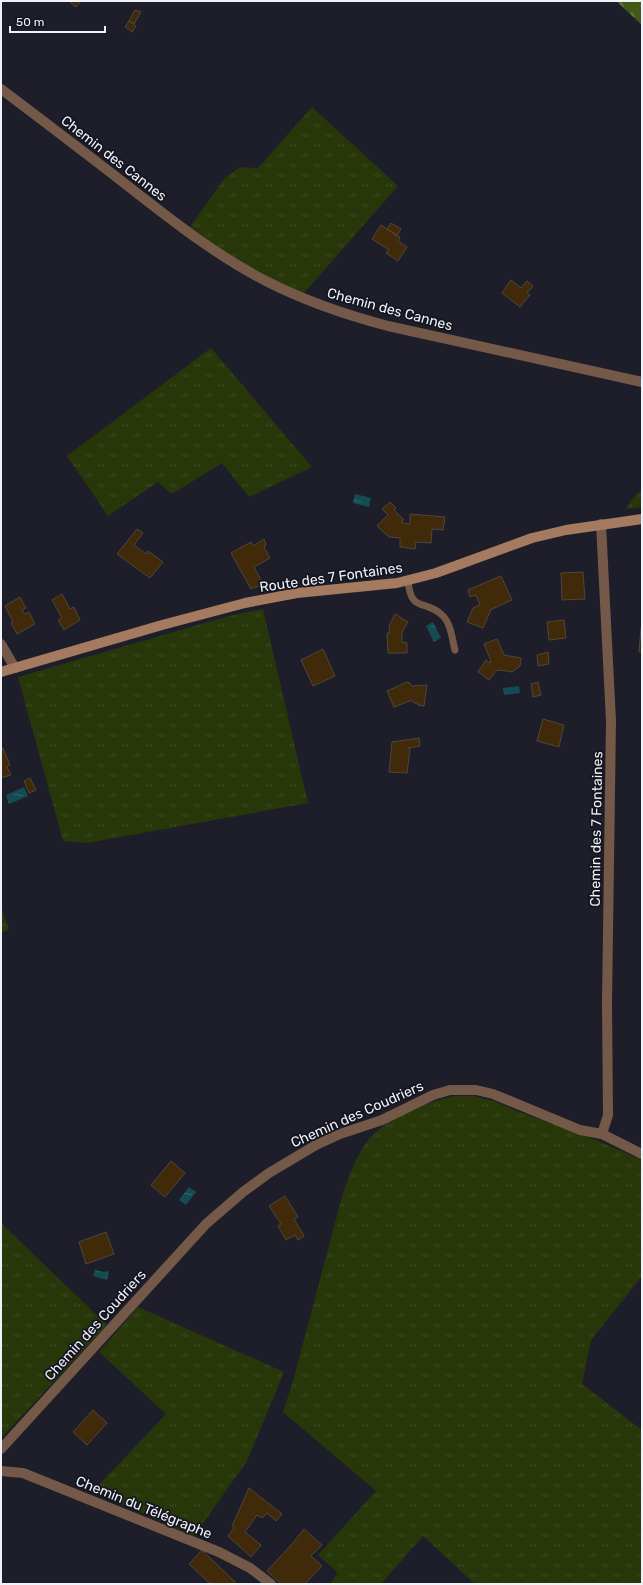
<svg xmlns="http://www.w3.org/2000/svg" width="643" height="1585" viewBox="0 0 643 1585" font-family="Rubik,sans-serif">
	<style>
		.grass { fill: url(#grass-tufts) }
		.forest { fill: url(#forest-firs) }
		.water { fill: url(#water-ripples) }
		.building { fill: #412a09; stroke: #4f463c }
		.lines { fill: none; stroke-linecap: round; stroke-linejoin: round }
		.lane { stroke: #745949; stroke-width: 7 }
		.street { stroke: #745949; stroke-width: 10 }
		.secondary { stroke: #a47a60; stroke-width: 10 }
		.labels { text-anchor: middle; stroke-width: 3.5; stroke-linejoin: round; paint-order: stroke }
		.street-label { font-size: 14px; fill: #f0f1f9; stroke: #14151f }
	</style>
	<defs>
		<pattern id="grass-tufts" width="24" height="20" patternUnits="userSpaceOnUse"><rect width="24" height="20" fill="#273709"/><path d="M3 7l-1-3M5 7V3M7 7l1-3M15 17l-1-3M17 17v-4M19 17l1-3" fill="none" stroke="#3c4b21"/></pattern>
		<pattern id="forest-firs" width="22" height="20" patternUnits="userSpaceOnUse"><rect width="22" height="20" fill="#425916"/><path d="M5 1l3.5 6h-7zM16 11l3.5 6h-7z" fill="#5e7139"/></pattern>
		<pattern id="water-ripples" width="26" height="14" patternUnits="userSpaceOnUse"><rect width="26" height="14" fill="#144c53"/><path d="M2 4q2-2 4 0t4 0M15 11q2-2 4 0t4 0" fill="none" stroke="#36666c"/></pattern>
	</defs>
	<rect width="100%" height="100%" fill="#1d1e29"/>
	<!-- grass -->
	<path class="grass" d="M312,107L398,186L304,293L267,278L231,256L190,227L224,179L240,167L258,168Z
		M211,348L312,467L249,497L222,463L172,494L158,482L108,516L67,456Z
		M642,489V507L626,509L632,499Z
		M263,609L308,803L87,843L63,841L18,677L229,616Z
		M1,905L9,930L1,933Z
		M454,1096H472L494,1101L517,1111L596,1140L642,1160V1276L591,1340L582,1384L642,1430V1584H475L423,1536L381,1584H330L338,1573L318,1555L376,1491L283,1412L293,1381L343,1193C349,1176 355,1159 366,1143C384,1118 425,1103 454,1096Z
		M1,1223L107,1325L1,1438Z
		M138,1307L284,1372L247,1461L194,1536L99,1494L98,1486L166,1414L99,1352Z"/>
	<!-- forest -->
	<path class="forest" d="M616,1H642V25Z"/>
	<!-- water -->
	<path class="water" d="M355,494L371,498L369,507L353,503Z
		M433,622L441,638L434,642L426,626Z
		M519,686L520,693L504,695L503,688Z
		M24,787L28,796L9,804L6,795Z
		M189,1187L196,1192L186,1205L179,1200Z
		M95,1270L103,1272L109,1271L107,1280L93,1276Z"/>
	<!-- building -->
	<path class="building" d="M79,1L80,2L76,7L70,2Z
		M135,10L141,12L134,24L129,21Z
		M129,21L136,26L132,32L125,27Z
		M391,223L401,229L397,236L387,229Z
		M381,225L400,237L398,241L407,247L398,261L386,253L389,250L372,239Z
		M511,280L521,288L527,281L533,286L527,293L530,295L520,307L502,293Z
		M390,502L396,508L394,510L403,519L402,523L410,524V514L445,517L443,530L432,529L431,543L416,542L415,549L400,547V538L389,537L377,526L388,515L382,509Z
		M137,529L143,533L134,545L146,554L148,551L163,562L150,578L117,554Z
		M264,539L266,545L264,547L270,558L254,567L263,584L251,589L231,553L251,542L253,546Z
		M583,572L585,599L562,600L561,573Z
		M501,576L512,600L490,610V612L483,628L467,622L473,608L480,605L476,595L470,597L468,590Z
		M62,594L70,609L74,607L80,620L64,630L58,620L62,618L52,600Z
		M20,597L26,608L22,610L24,614L29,612L35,624L17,634L11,623L13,622L5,606Z
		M395,614L408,622L402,632V642L407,643V653H388L387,633H390L389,626Z
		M564,620L566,638L549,640L547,622Z
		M641,628L642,629V652H639Z
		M497,639L504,655L521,658L520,666L512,672L500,670L496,671L489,680L478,672L486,660L490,663L491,661L484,644Z
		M323,649L335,676L313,686L301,660Z
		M548,652L549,664L538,666L537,655Z
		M407,682L410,683L411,686L427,685L424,706L418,705V703H414L412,700L394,707L387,691Z
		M538,682L541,695L533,697L531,684Z
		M543,719L564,725L559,747L537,741Z
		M419,738L420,746L408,748L410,749L407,773L389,772L392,742Z
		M3,748L10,765L7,767L11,775L1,778V749Z
		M30,778L36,790L29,793L24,781Z
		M171,1161L185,1173L165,1197L151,1185Z
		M285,1196L298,1217L294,1219L304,1236L298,1240L295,1235L286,1240L278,1226L281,1224L269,1206Z
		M106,1232L114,1254L86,1264L79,1242Z
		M93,1410L107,1423L87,1445L73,1432Z
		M249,1488L282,1514L276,1521L267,1513L262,1518L257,1515L245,1532L261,1545L251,1557L228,1536L234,1528L232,1526Z
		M304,1529L322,1545L311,1556L322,1566L305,1584H281L267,1571L292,1544Z
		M202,1550L235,1582L234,1584H208L209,1583L189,1564Z"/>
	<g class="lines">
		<!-- lane -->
		<path class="lane" d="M408,581C411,613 425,599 442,615C451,623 452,639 455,650"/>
		<!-- street -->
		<path class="street" d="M1,89C42,120 83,151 124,183C169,218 215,255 266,281C305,301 346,315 388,326L642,382
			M601,524L611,721L607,1002L608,1115L602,1134
			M1,644L15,668
			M1,1449L206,1224L243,1192L269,1173L316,1145L340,1134L382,1120L433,1095L450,1090H476L493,1094L580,1130L602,1134L642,1154
			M1,1471L23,1473L219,1552L250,1568L271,1584"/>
		<!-- secondary -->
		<path class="secondary" d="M1,672L162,625L245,603L297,593L397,583L436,573L532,538L566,530L642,519"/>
	</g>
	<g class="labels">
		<!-- street labels -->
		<g class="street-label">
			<text transform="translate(114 158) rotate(38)" y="5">Chemin des Cannes</text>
			<text transform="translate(390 309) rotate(15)" y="5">Chemin des Cannes</text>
			<text transform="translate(331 577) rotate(-8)" y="5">Route des 7 Fontaines</text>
			<text transform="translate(596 829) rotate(-89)" y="5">Chemin des 7 Fontaines</text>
			<text transform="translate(357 1114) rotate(-24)" y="5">Chemin des Coudriers</text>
			<text transform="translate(95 1325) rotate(-48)" y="5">Chemin des Coudriers</text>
			<text transform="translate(144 1507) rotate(22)" y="5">Chemin du Télégraphe</text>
		</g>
	</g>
	<!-- border -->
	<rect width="643" height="1585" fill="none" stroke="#f0f1f9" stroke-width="4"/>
	<!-- scale -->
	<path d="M10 26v6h95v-6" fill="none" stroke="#f0f1f9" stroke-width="2"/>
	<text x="16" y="26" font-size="12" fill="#f0f1f9" stroke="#14151f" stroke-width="3" paint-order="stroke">50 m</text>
</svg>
